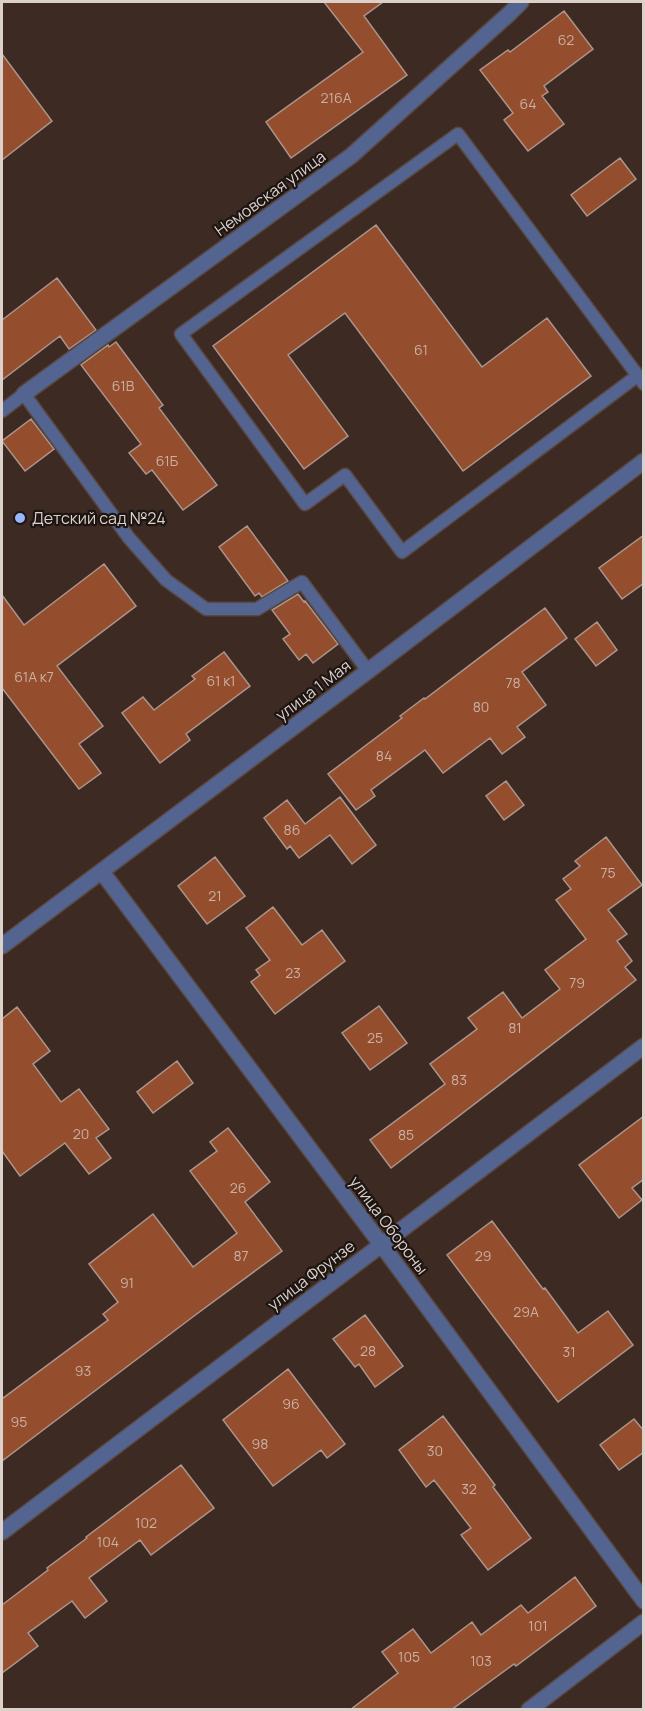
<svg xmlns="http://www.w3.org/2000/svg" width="645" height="1711" viewBox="0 0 645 1711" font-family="Manrope,sans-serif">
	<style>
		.building { fill: #944e2e; stroke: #ac958c; stroke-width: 1.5 }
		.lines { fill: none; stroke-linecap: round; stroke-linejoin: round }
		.service-casing { stroke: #594841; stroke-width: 15 }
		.minor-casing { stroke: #594841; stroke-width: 18 }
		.service { stroke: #536491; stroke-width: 12 }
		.minor { stroke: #536491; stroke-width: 15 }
		.poi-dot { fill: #98b5fd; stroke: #1d1512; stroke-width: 2 }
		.labels { text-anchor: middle; stroke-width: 4.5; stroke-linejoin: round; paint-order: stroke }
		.number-label { font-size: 14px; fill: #cab0a4 }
		.street-label { font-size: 16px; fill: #dcd0cb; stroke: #1d1512 }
		.poi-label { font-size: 16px; fill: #dcd0cb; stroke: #1d1512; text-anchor: start }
	</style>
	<rect width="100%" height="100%" fill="#3c2a23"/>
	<!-- building -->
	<path class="building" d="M324,2H383L364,16L407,75L291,158L266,122L363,52Z
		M564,11L593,49L544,86L548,92L542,96L564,124L528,151L504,120L513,113L480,70L508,50L510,52Z
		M2,54L52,121L2,160Z
		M620,158L636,179L587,216L571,195Z
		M376,225L482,367L547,318L591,376L463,471L345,313L288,355L348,436L304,469L213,346Z
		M57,278L96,330L69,349L60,336L2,380V320Z
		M116,342L163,405L159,408L217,485L183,510L152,470L146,474L129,453L141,444L81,365L108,345L109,347Z
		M31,419L54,449L25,471L2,441Z
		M247,526L288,581L262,597L259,593L255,596L219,547Z
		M644,535V583L622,599L599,568Z
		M104,564L136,606L57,666L103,726L79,744L101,773L79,789L2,688V595L24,625Z
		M298,594L304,602L305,601L338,644L313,663L306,654L299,660L283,639L290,634L272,610Z
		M545,608L567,638L522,672L546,705L517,727L525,737L502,754L490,738L443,773L425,750L371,790L375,796L356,810L328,774L402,718L400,716L424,698L425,699Z
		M597,622L617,650L596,666L575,639Z
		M224,652L250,686L186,734L190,740L160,763L122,713L143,697L154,710L195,679L192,676Z
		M506,781L524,805L504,820L486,796Z
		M340,797L376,845L352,864L330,835L299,858L290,846L287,849L264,818L287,800L305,824Z
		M606,837L642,885L608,910L627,934L617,941L632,961L625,967L636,980L391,1168L370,1140L445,1084L430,1064L477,1029L468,1018L503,992L522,1018L560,989L545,970L586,939L556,900L571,889L563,879L580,866L575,861Z
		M215,857L245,896L207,924L178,886Z
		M273,907L302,945L322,930L345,961L275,1014L251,982L260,975L256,970L270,960L246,928Z
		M379,1006L407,1043L370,1070L342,1033Z
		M17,1007L50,1051L33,1064L61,1102L79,1089L109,1129L96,1138L111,1158L89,1174L65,1143L20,1176L2,1151V1019Z
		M177,1061L193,1083L153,1113L137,1092Z
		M644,1116V1179L632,1188L642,1200L619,1218L579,1165Z
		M228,1128L270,1182L245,1202L282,1251L194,1316L2,1461V1399L108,1320L103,1314L118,1302L89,1264L153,1214L193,1267L237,1233L190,1171L217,1151L210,1142Z
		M492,1221L543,1289L545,1288L578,1333L608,1311L633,1345L558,1402L447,1255Z
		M365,1315L403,1366L375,1387L359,1364L355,1367L333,1339Z
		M288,1369L345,1444L327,1458L321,1450L273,1486L223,1420Z
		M443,1416L495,1485L493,1487L531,1538L488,1570L461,1535L471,1528L434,1480L426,1487L399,1450Z
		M634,1419L644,1431V1452L619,1470L600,1445Z
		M181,1465L214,1508L151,1555L140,1540L89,1578L107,1601L85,1618L72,1601L28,1633L38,1646L2,1673V1605L48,1570L47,1568L87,1538L86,1537Z
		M575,1577L596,1606L516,1666L514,1664L451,1710H350L398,1673L382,1652L413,1629L431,1653L472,1622L481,1635L521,1605L528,1613Z"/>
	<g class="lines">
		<defs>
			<path id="service" d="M637,376L402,552L345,475L305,504L181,334L458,134L644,384
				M2,411L24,394L129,538L166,580L206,609H257L302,582L368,671"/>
			<path id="minor" d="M24,394L351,156L510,13L521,2
				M102,872L381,1244L644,1601
				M2,946L368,671L644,461
				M2,1532L644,1046
				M529,1710L644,1622"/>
		</defs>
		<!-- service casing -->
		<use href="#service" class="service-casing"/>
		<!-- minor casing -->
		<use href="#minor" class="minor-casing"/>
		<!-- service -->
		<use href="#service" class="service"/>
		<!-- minor -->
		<use href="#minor" class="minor"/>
	</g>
	<!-- markers -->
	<circle class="poi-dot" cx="20" cy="518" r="6"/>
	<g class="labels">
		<!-- number labels -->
		<g class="number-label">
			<text x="566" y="45">62</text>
			<text x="336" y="103">216А</text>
			<text x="528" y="109">64</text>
			<text x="421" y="355">61</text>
			<text x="123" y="391">61В</text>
			<text x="167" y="466">61Б</text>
			<text x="34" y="682">61А к7</text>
			<text x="221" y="686">61 к1</text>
			<text x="513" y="688">78</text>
			<text x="481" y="712">80</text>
			<text x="384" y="761">84</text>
			<text x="292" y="835">86</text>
			<text x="608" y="878">75</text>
			<text x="215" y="901">21</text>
			<text x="293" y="978">23</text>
			<text x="577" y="988">79</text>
			<text x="515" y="1033">81</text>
			<text x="375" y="1043">25</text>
			<text x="459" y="1085">83</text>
			<text x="81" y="1139">20</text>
			<text x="406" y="1140">85</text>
			<text x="238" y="1193">26</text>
			<text x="241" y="1261">87</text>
			<text x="483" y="1261">29</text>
			<text x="127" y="1288">91</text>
			<text x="526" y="1317">29А</text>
			<text x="368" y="1356">28</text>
			<text x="569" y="1357">31</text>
			<text x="83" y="1376">93</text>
			<text x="291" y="1409">96</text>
			<text x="19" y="1427">95</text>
			<text x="260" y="1449">98</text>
			<text x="435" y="1456">30</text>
			<text x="469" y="1494">32</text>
			<text x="146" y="1528">102</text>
			<text x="108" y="1547">104</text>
			<text x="538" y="1631">101</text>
			<text x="409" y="1662">105</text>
			<text x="481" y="1666">103</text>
		</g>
		<!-- street labels -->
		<g class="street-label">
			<text transform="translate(270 193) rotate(-36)" y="6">Немовская улица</text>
			<text transform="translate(313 690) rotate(-37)" y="6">улица 1 Мая</text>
			<text transform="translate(389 1225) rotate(53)" y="6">улица Обороны</text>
			<text transform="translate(311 1275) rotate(-37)" y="6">улица Фрунзе</text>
		</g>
		<!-- poi labels -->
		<g class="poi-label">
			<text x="32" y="524">Детский сад №24</text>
		</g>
	</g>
	<!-- border -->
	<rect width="645" height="1711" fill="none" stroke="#dcd0cb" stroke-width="6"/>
</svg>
